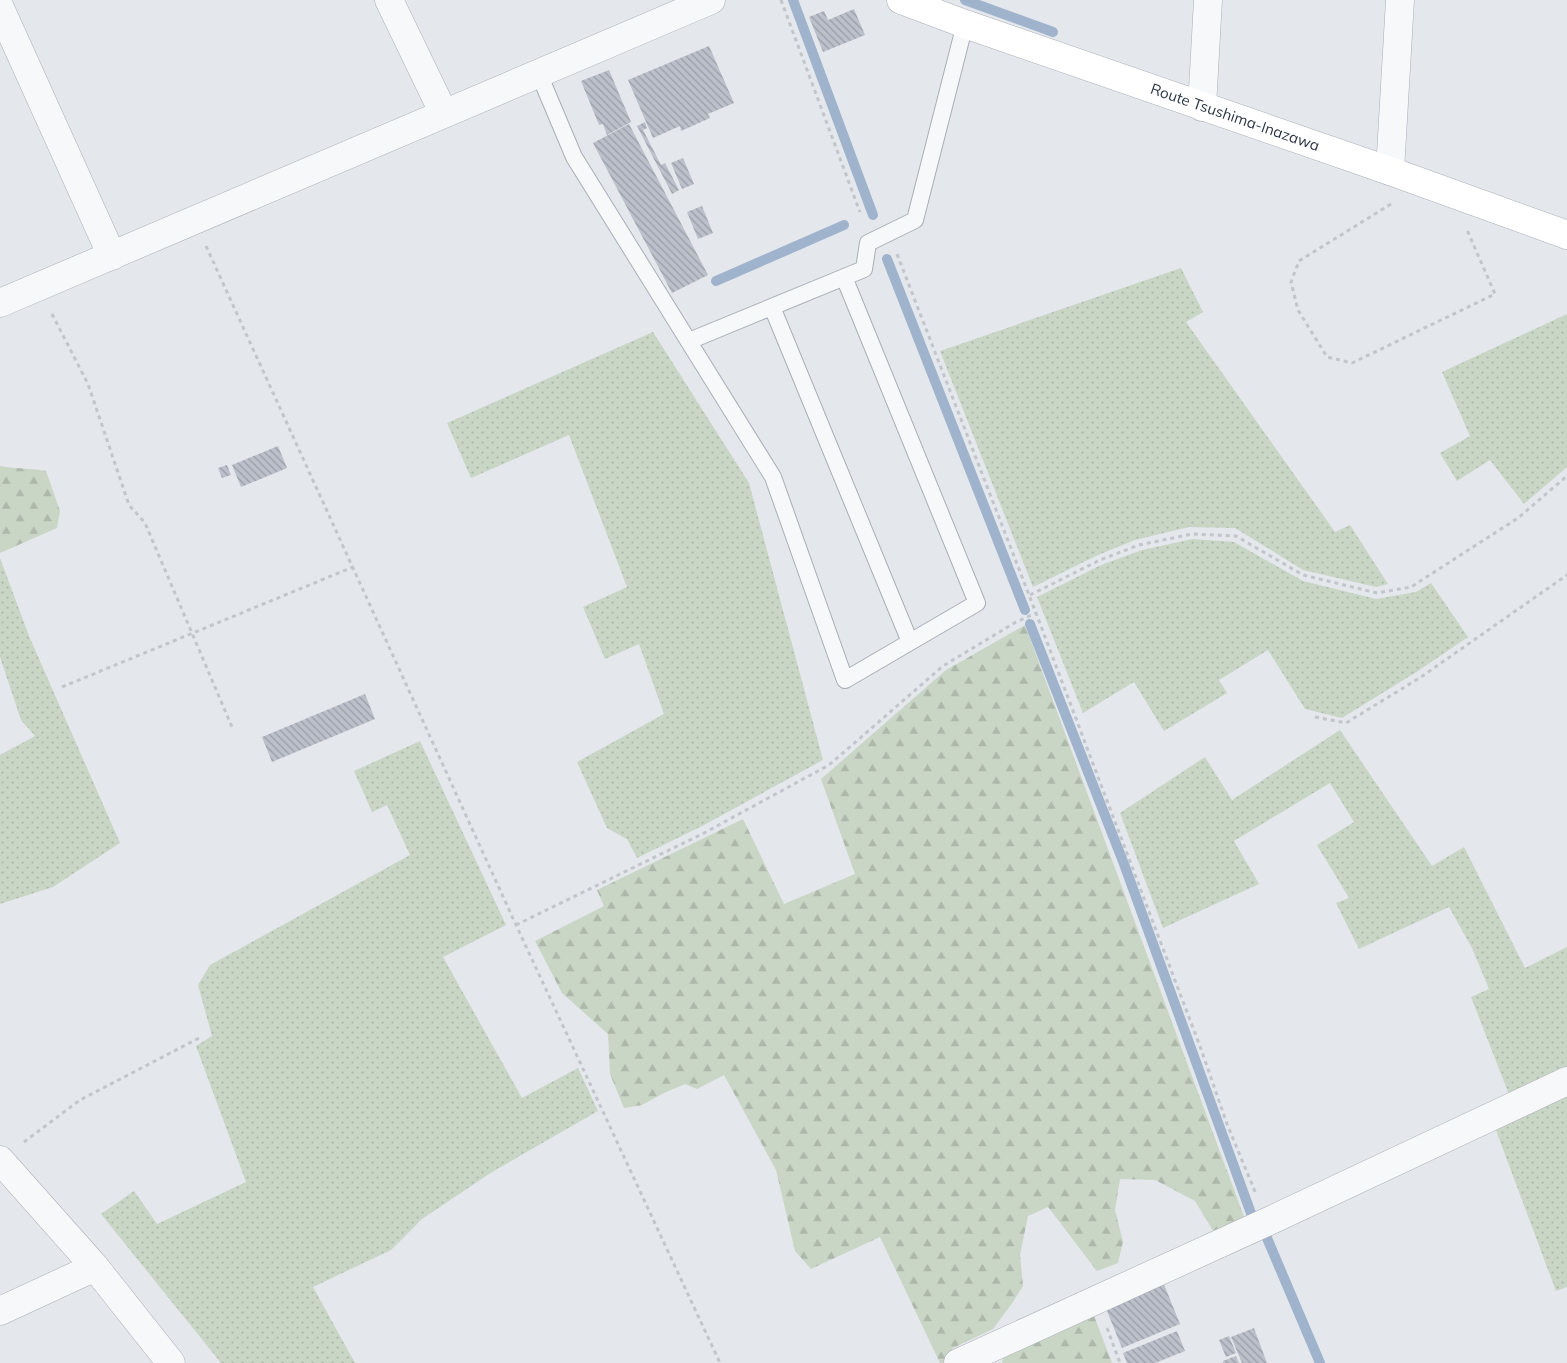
<svg xmlns="http://www.w3.org/2000/svg" width="1567" height="1363" viewBox="0 0 1567 1363" font-family="Mulish,sans-serif">
	<style>
		.grass { fill: url(#grass-dots) }
		.forest { fill: url(#forest-firs) }
		.lines { fill: none; stroke-linecap: round; stroke-linejoin: round }
		.stream { stroke: #9fb4cc; stroke-width: 10 }
		.building { fill: url(#building-back-hatch) }
		.lane-casing { stroke: #a9aeb7; stroke-width: 18 }
		.street-casing { stroke: #a9aeb7; stroke-width: 29 }
		.secondary-casing { stroke: #a9aeb7; stroke-width: 29 }
		.path { stroke: #c2c5cb; stroke-width: 3; stroke-dasharray: 4 4; stroke-linecap: butt }
		.lane { stroke: #f7f8fa; stroke-width: 16 }
		.street { stroke: #f7f8fa; stroke-width: 28 }
		.secondary { stroke: #fff; stroke-width: 28 }
		.labels { text-anchor: middle; stroke-width: 5; stroke-linejoin: round; paint-order: stroke }
		.street-label { font-size: 15px; fill: #2b3445; stroke: #f4f6f9 }
	</style>
	<defs>
		<pattern id="grass-dots" width="8" height="8" patternUnits="userSpaceOnUse" patternTransform="scale(1.25)"><rect width="8" height="8" fill="#c9d6c5"/><path d="M2 2h.1M6 6h.1" fill="none" stroke="#adb8ab" stroke-width="1.8" stroke-linecap="round"/></pattern>
		<pattern id="forest-firs" width="22" height="20" patternUnits="userSpaceOnUse" patternTransform="scale(1.25)"><rect width="22" height="20" fill="#c9d6c5"/><path d="M5 1l3.5 6h-7zM16 11l3.5 6h-7z" fill="#adb8ab"/></pattern>
		<pattern id="building-back-hatch" width="6" height="6" patternUnits="userSpaceOnUse" patternTransform="scale(1.25)"><rect width="6" height="6" fill="#bbc0ca"/><path d="M-1 5l2 2M0 0l6 6M5-1l2 2" fill="none" stroke="#989da6"/></pattern>
	</defs>
	<rect width="100%" height="100%" fill="#e4e7ec"/>
	<!-- grass -->
	<path class="grass" d="M1181,268L1203,312L1186,322L1335,532L1350,525L1388,584L1376,587L1303,570L1235,528L1189,527L1135,540L1098,555L1033,587L940,351Z
		M1567,314V467L1524,504L1490,460L1457,481L1440,453L1470,436L1442,372Z
		M653,332L749,483L823,760L702,826L637,858L627,839L607,828L577,762L664,714L639,644L605,659L583,607L627,587L569,435L471,478L447,423Z
		M1193,539L1234,542L1303,581L1376,599L1416,592L1431,583L1468,637L1418,671L1342,718L1305,709L1268,650L1219,680L1227,693L1164,731L1134,682L1083,713L1037,597L1101,565L1142,550Z
		M0,558L29,636L120,843L53,887L0,904V755L35,736L21,720L0,657Z
		M1340,730L1432,866L1464,847L1525,968L1567,947V1069L1510,1097L1471,997L1489,989L1472,948L1449,907L1359,949L1336,903L1349,898L1317,845L1354,822L1330,783L1234,841L1259,884L1163,928L1120,813L1205,757L1232,800Z
		M420,741L506,925L443,957L522,1098L578,1068L598,1111L492,1172L422,1219L391,1250L313,1287L355,1363H221L101,1214L134,1191L157,1224L246,1182L196,1046L212,1036L198,985L210,965L410,855L387,805L372,812L354,771Z
		M1567,1090V1287L1556,1291L1494,1125Z"/>
	<!-- forest -->
	<path class="forest" d="M0,466C15,469 31,468 46,471L60,511L57,528L0,553Z
		M1025,625L1246,1222L1215,1234L1195,1201L1155,1180L1120,1179L1115,1210L1123,1242L1118,1263L1097,1271L1048,1207L1028,1216L1020,1255L1023,1286L1013,1302L993,1329L953,1348L943,1363H940L880,1237L811,1269L795,1251L776,1170L724,1075L697,1089L685,1084L664,1093L642,1105L624,1108L610,1074L608,1034L562,993L535,941L604,906L597,890L743,819L784,904L855,874L821,779L946,670Z
		M1093,1313L1112,1363H1002L1004,1353Z"/>
	<g class="lines">
		<!-- stream -->
		<path class="stream" d="M793,0L873,215
			M965,0L1053,32
			M887,259L1025,610
			M716,281L844,225
			M1030,624L1124,864L1252,1216
			M1264,1231L1320,1363"/>
	</g>
	<!-- building -->
	<path class="building" d="M854,9L865,35L823,52L809,17L824,11L828,20Z
		M709,46L734,103L708,114L710,118L681,131L680,126L653,138L628,80Z
		M609,70L631,122L607,135L603,124L599,125L581,81Z
		M645,122L647,128L643,130L661,165L665,163L679,190L672,194L637,126Z
		M629,124L708,275L672,293L593,143Z
		M683,158L694,184L682,189L671,163Z
		M702,206L713,233L698,239L687,212Z
		M278,446L287,468L241,487L232,465Z
		M227,465L231,475L222,478L218,468Z
		M365,694L375,719L272,762L262,737Z
		M1163,1282L1180,1324L1122,1348L1105,1306Z
		M1254,1328L1267,1363H1242L1231,1337Z
		M1177,1331L1185,1351L1155,1363H1127L1123,1353Z
		M1229,1336L1236,1353L1226,1357L1219,1340Z
		M1236,1356L1239,1363H1223V1361Z"/>
	<g class="lines">
		<defs>
			<path id="lane" d="M539,74L574,157L773,477L845,680L977,603L844,277
				M772,307L910,642
				M689,341L864,269L868,243L915,220L965,24"/>
			<path id="street" d="M389,0L444,114
				M0,8L112,256
				M1202,107L1208,0
				M1390,171L1400,0
				M0,303L711,0
				M0,1160L95,1267L171,1363
				M0,1311L95,1267
				M958,1363L1267,1222L1567,1081"/>
			<g id="secondary">
				<path id="s1" d="M901,0L965,24L1390,171L1567,235"/>
			</g>
		</defs>
		<!-- lane casing -->
		<use href="#lane" class="lane-casing"/>
		<!-- street casing -->
		<use href="#street" class="street-casing"/>
		<!-- secondary casing -->
		<use href="#secondary" class="secondary-casing"/>
		<!-- path -->
		<path class="path" d="M781,0L860,212
			M1391,204L1299,261L1291,282L1298,310L1327,357L1352,363L1495,294L1467,230
			M206,246L516,925L720,1363
			M897,254L1036,613L1201,1049L1227,1124L1256,1194
			M52,314L88,384L129,505L145,523L232,727
			M1030,595L1100,560L1139,545L1192,534L1236,536L1303,575L1377,593L1411,587L1518,518L1567,476
			M62,687L353,567
			M1315,717L1346,723L1421,677L1567,575
			M516,925L704,833L829,765L943,666L1016,622L1036,613
			M24,1142L80,1100L201,1037
			M1107,1328L1120,1363"/>
		<!-- lane -->
		<use href="#lane" class="lane"/>
		<!-- street -->
		<use href="#street" class="street"/>
		<!-- secondary -->
		<use href="#secondary" class="secondary"/>
	</g>
	<g class="labels">
		<!-- street labels -->
		<g class="street-label">
			<text dy="5" stroke="none"><textPath href="#s1" startOffset="354">Route Tsushima-Inazawa</textPath></text>
		</g>
	</g>
</svg>
